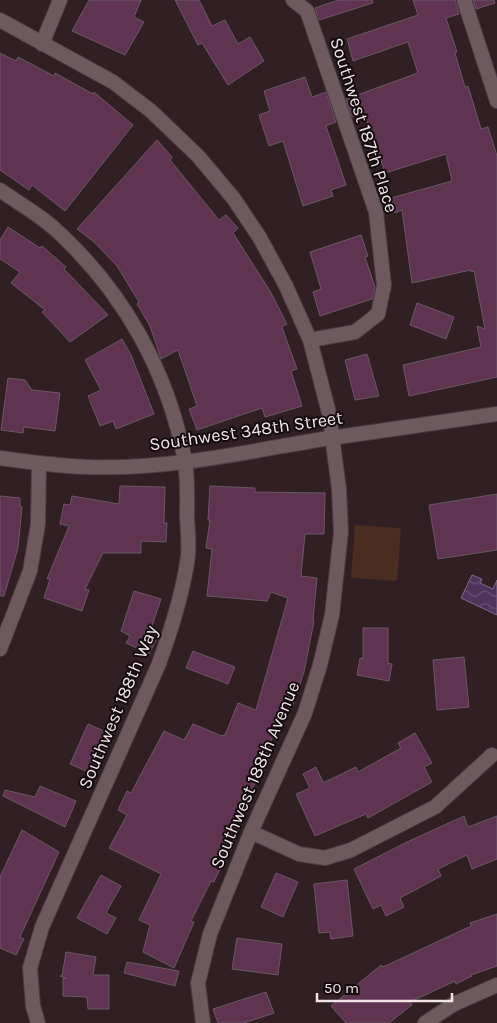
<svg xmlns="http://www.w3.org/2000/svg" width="497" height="1023" viewBox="0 0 497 1023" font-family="Karla,sans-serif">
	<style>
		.green { fill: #492e1f }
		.water { fill: url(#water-waves); stroke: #816986 }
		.building { fill: #5f3451; stroke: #695863 }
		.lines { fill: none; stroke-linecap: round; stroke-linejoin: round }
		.street-casing { stroke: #4b3e42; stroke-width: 16 }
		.street { stroke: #6e5a5e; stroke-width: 14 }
		.labels { text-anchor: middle; stroke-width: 4; stroke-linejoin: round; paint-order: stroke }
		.street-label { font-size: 18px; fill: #f1e5e8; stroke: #130b0d }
	</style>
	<defs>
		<pattern id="water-waves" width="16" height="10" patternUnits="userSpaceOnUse" patternTransform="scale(1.25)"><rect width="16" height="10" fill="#51345c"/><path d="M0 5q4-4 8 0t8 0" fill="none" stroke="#6a5173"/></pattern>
	</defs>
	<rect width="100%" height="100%" fill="#301f23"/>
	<!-- green -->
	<path class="green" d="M355,525L401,528L397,581L351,578Z"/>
	<!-- water -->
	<path class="water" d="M472,575L482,579L480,583L493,589L497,580V615L461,598Z"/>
	<!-- building -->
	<path class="building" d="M89,0H141L134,17L144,22L125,55L72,31Z
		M175,0H199L212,26L225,20L238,44L250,37L264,61L228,85L202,43L198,45Z
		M338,0H372L373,3L319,20L315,8Z
		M413,0H455L459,14L446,18L457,52L455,53L465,87L468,86L481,129L488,127L497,156V377L409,396L403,365L481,347L477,326L485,329L474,271L471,272V270L412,283L402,210L395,213L391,198L452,181L446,154L385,173L370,124H368L364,113L352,117L346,99L418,73L408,42L353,61L347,39L418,15Z
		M473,0H494L495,3L476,9Z
		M0,53L16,61L18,57L54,76L55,73L93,94L94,92L133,125L65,211L32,185L29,190L0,170Z
		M305,77L312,97L326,92L336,122L326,126L346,185L331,190L333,196L303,206L283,141L269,146L259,115L270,111L264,91Z
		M157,140L172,157L170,160L219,220L226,215L238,228L233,233L270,291L287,324L282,327L297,369L291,371L302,406L265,417L262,408L197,430L189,409L197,406L178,350L161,359L150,326L137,304L139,302L117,266L94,242L77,229Z
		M8,227L40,248L42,246L66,267L64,269L108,315L70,342L42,312L45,310L11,283L20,272L0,259V240Z
		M361,235L368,256L365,257L375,287L372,299L320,316L313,292L321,289L310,252Z
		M417,303L454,317L446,339L410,325Z
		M122,339L131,355L154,414L116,429L113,421L100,426L88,396L101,390L85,360Z
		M367,354L379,396L355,400L345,360Z
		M8,378L25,380L32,390L60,393L55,431L24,427L23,433L1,430Z
		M120,486L165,487L164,523H167L166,542L141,541V553H103L85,589L89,590L82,611L44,598L50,579H47L69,526L60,524L64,504L70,505L72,496L119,504Z
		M210,486L255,488V492L325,493L324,534H305L301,576L317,578L313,620L314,621L304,672L293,705L286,704L267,751L271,752L264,770L262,769L237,820L242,822L214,882L211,881L191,921L194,922L174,968L143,952L150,925L139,920L161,874L109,848L127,815L118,810L127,791L131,793L164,731L184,740L193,724L222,736L223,735H225L238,703L256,710L288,598L271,592L267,601L207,596L212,549L206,548L210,520H208Z
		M497,494V550L438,559L429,505Z
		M0,496L20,498V506L22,507L18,548L4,596H0Z
		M134,591L161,599L150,632L158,636L149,654L126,643L130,636L121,631Z
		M363,628H388V663L392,664L389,681L357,675L360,658L363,659Z
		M193,651L235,667L228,684L186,668Z
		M464,657L469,707L437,710L433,660Z
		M88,724L113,735L95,775L70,764Z
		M415,733L432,763L424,767L432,782L368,818L366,814L315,836L296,794L310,788L303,774L316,767L323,782H325L356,767L358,772L401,748L398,743Z
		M40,786L76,801L65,827L3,796L5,790L35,797Z
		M464,816L468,827L497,816V859L472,869L467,855L438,869L441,876L400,898L404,907L386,916L381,905L373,909L354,869L405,843Z
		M22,830L59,852L20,937L24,939L16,955L0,948V877Z
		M276,873L298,882L283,917L261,907Z
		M101,875L121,886L106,913L116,918L107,934L77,918Z
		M347,880L353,936L331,939L330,932L319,933L314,884Z
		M497,914V966L471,975L472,976L456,984L455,981L410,1002L412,1005L389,1023H346L331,1006L381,965L383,967L471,926L470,923Z
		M237,938L282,944L278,975L232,969Z
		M66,952L96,957L93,975H109V1009H88L87,997L63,996V978H66L60,976H62Z
		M127,962L179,971L175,986L124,973Z
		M266,992L274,1013L244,1023H218L213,1009Z"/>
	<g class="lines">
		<defs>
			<path id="street" d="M293,0L307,11L376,212L384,285L378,314L355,332L310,340
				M464,0L497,101
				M0,20L113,82L151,111L198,156L234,199L260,238L286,286L310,340L329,413L339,489L341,532L332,615L320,665L305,713L251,832L210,934L198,983L203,1023
				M42,44L60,0
				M0,190C18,203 40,215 56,230C123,291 168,371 185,461C188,480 187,499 187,518C188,530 189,543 188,556C183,593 171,631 158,666L42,927L30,968L33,1006L38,1023
				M0,458C29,462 57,466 87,467C164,470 241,453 317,440C377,431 437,423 497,414
				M0,649L30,571L38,524L39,465
				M251,832L299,854L325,858L351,850L435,807L492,755
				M425,1023L454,1004L497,985"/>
		</defs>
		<!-- street casing -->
		<use href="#street" class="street-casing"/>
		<!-- street -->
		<use href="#street" class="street"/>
	</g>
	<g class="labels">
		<!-- street labels -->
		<g class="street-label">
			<text transform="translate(364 125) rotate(72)" y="6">Southwest 187th Place</text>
			<text transform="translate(246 431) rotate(-8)" y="6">Southwest 348th Street</text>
			<text transform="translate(118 707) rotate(-67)" y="6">Southwest 188th Way</text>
			<text transform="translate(255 775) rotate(-67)" y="6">Southwest 188th Avenue</text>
		</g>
	</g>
	<!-- scale -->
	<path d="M317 993v8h135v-8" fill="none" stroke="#f1e5e8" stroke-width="2.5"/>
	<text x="324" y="993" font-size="15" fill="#f1e5e8" stroke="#130b0d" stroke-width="4" paint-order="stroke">50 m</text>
</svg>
